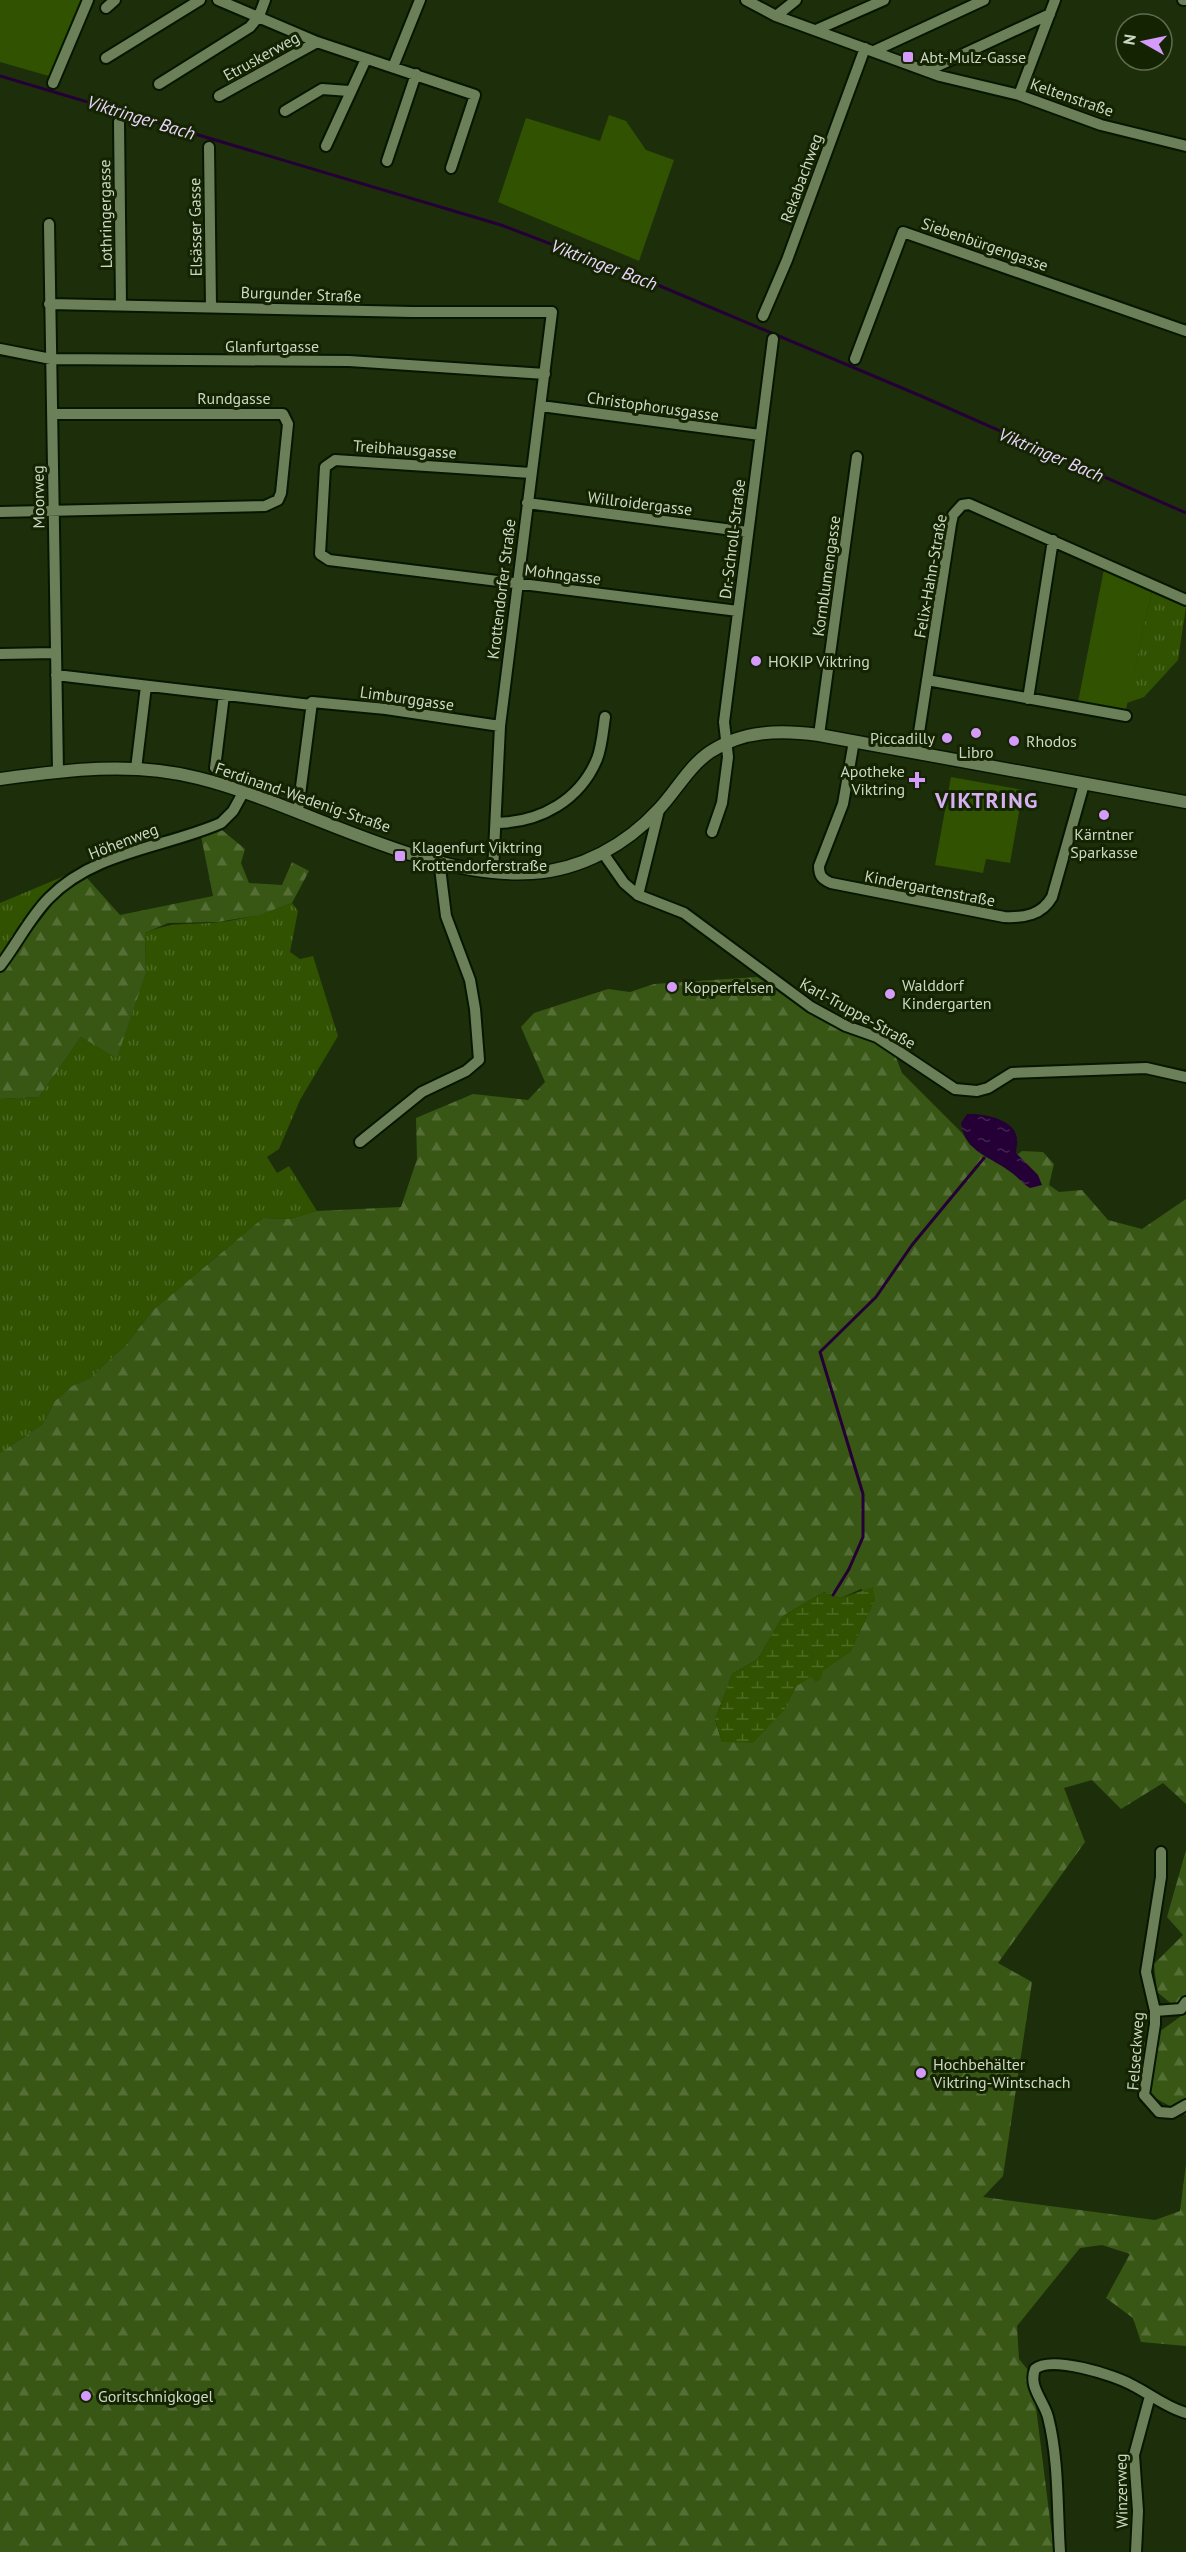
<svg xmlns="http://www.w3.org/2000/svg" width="1186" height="2552" viewBox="0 0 1186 2552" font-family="'PT Sans',sans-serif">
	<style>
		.grass { fill: url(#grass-tufts) }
		.forest { fill: url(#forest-firs); fill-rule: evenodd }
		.wetland { fill: url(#wetland-marsh) }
		.green { fill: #315200 }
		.water { fill: url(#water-ripples) }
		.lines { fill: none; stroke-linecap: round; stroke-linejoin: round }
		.stream { stroke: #240036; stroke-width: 3 }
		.minor-casing { stroke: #071600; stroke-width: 14 }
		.tertiary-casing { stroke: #071600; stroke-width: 15 }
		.minor { stroke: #6b7f59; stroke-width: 10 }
		.tertiary { stroke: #6b7f59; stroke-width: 12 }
		.poi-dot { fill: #d59bfb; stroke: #142402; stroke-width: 2 }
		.labels { text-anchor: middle; stroke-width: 6; stroke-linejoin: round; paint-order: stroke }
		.street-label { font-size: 16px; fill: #ccd8c3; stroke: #142402 }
		.poi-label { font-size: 16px; fill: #ccd8c3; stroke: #142402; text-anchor: start }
		.water-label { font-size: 18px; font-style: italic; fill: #edd5ff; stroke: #142402 }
		.district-label { font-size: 22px; font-weight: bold; letter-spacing: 1.5px; fill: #d7b0f2; stroke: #142402 }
	</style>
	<defs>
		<pattern id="grass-tufts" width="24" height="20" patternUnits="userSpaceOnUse" patternTransform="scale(1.5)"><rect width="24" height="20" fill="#315200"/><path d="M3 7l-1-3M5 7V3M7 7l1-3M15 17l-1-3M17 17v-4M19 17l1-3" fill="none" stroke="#4e6a24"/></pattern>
		<pattern id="forest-firs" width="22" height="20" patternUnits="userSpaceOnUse" patternTransform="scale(1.5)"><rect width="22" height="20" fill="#385714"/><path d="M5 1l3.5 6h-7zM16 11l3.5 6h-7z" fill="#546e35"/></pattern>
		<pattern id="wetland-marsh" width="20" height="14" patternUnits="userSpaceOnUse" patternTransform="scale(1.5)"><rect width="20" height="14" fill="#315200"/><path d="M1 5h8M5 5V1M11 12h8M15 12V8" fill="none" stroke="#4e6a24"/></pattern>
		<pattern id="water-ripples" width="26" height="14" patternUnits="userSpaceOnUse" patternTransform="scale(1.5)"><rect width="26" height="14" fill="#240036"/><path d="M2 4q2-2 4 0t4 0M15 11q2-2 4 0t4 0" fill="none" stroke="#432451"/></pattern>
	</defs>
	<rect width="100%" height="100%" fill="#1d2e0b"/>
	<!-- grass -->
	<path class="grass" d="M1152,591L1186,607L1178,660L1144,697L1127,703Z
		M88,866L52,889L0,957V903Z
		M292,903L298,911L290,952L300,959L313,956L338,1036L300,1100L279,1149L267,1157L277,1173L289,1166L317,1211L290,1219L263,1218L152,1311L126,1345L90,1378L72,1386L55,1401L43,1424L0,1453V1099L39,1097L81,1037L117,1057L146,973L145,933C177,920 187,926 219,922C244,920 268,912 292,903Z"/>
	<!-- forest -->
	<path class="forest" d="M222,830L245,849L241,863L249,883L282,885L292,862L309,871L292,903L259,915L218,922L168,923L145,933L146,973L117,1058L81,1037L39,1097L0,1099V971L60,895L87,878L120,915L213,896L201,836Z
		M757,977L803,1009L894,1052L902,1073L962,1133L970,1145L1007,1163L1022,1151L1043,1152L1054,1164L1049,1185L1059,1192L1082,1190L1108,1220L1142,1229L1186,1199V1804L1163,1783L1121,1809L1092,1780L1064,1788L1085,1842L998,1963L1032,1982L1003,2176L983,2197L1155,2220L1180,2211L1186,2164V2346L1141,2342L1133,2318L1106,2298L1130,2254L1102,2245L1080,2248L1017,2326L1019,2359L1032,2375L1054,2552H0V1453L43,1424L55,1401L72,1386L90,1378L126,1345L152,1311L263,1218L290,1219L317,1211L401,1207L417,1159L416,1118L473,1094L528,1100L545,1082L521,1027L534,1013L608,989L630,992L654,984ZM861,1589L875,1599L850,1652L796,1686L784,1710L769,1724L722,1742L715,1720L732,1674L758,1659L783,1616L824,1592L841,1598Z
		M1186,1850V2115L1132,2085L1134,2050L1184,2014L1157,1992L1154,1964L1183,1935L1167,1917Z"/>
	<!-- wetland -->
	<path class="wetland" d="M873,1587L875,1599L850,1652L823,1671L821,1679L816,1682L812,1677L796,1686L784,1710L753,1743L722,1742L715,1720L732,1674L758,1659L783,1616L824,1592L841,1598Z"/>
	<!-- green -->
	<path class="green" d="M0,0H81L49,76L0,62Z
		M609,115L626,121L646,150L674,160L639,261L498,202L526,118L600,141Z
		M1104,569L1152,591L1125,714L1078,702Z
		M951,777L1023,790L1010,863L986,859L983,873L935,865Z"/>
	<!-- water -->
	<path class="water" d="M967,1114C983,1113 1015,1119 1017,1138C1018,1142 1016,1149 1016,1153L1038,1175L1042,1185L1030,1188C1023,1184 1019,1178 1012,1173C992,1157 965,1153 961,1123Z"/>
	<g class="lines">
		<!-- stream -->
		<path class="stream" d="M0,76L501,225L653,283L921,396L1186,513
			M833,1595L849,1569L863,1537V1494L820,1352L876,1297L912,1245L984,1158"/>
		<defs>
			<path id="minor" d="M218,0L317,42L475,95L451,168
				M746,0L776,16L940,76L1019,95L1101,125L1186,146
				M1183,0H1186
				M106,8L115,0
				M776,16L796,0
				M816,30L884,0
				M874,51L984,0
				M106,58L200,0
				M393,67L420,0
				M927,71L1050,14
				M53,83L88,0
				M159,84L250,27L259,16L265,0
				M1019,95L1055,0
				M219,96L317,42
				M285,111L322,89L349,91
				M119,122L121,306
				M326,146L366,59
				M209,147L211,307
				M387,161L416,74
				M49,224L58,771
				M49,304L412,312H552L500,726L493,872
				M763,316L787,260L865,48
				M0,349L51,359L349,361L545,374
				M855,359L903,232L1186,331
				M541,406L760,435
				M531,473L335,460L325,467L320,554L329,560L738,611
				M527,503L748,532
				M0,512L265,506L278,500L281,493L288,424L283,414H52
				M0,654L55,653
				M56,675L311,705
				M927,680L1126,716
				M1028,699L1053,540
				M819,735L857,457
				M854,741L843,804L819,866C819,876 822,879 831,883L1004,917C1024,918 1042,915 1052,897L1084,784
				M916,752L951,524L953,515L962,505L969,504L1186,600
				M215,768L224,695
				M136,769L146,686
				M298,810L312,702L386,709L500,726
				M659,810L638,895L684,913L811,1007L846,1026L877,1037L955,1089L977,1091L988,1088L1012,1073L1146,1068L1186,1077
				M497,823C541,822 580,800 597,759C602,746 603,730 605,717
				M712,832L722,803L728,757L724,722L773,339
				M603,853L624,883L638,895
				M0,966C17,944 30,917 49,898C95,851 164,848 221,823L233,811L244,791
				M360,1142L422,1092L466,1071L479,1060L475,1009L470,980L446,916L439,860
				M1161,1852V1877L1146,1972L1155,2011V2024L1144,2095L1159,2112L1172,2113L1186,2105
				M1155,2011L1181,2009L1186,2002
				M1060,2552C1057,2508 1059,2460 1048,2417C1044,2401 1028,2387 1035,2369C1051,2355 1114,2375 1132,2385C1150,2394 1167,2408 1186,2413
				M1136,2552L1138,2511L1134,2455L1150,2396"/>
			<path id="tertiary" d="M0,779C66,770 132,761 198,778C303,804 424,880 532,873C581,870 626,845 659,809C676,791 689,766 710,752C743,730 781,730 819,735L1186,802"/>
		</defs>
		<!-- minor casing -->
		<use href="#minor" class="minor-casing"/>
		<!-- tertiary casing -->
		<use href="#tertiary" class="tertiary-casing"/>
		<!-- minor -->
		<use href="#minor" class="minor"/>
		<!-- tertiary -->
		<use href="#tertiary" class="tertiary"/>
	</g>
	<!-- markers -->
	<g class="poi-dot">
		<rect x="902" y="51" width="12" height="12" rx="3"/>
		<circle cx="756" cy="661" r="6"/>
		<circle cx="976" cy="733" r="6"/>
		<circle cx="947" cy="738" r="6"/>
		<circle cx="1014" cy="741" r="6"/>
		<path d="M914 771h6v6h6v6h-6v6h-6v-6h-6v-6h6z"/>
		<circle cx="1104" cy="815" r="6"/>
		<rect x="394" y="850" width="12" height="12" rx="3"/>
		<circle cx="672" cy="987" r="6"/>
		<circle cx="890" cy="994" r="6"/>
		<circle cx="921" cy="2073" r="6"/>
		<circle cx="86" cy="2396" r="6"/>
	</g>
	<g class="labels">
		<!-- street labels -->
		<g class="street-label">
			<text transform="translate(261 56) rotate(-29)" y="6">Etruskerweg</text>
			<text transform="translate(1072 97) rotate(19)" y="6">Keltenstraße</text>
			<text transform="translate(801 178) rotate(-70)" y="6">Rekabachweg</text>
			<text transform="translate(105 214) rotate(-91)" y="6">Lothringergasse</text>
			<text transform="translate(195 227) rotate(-91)" y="6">Elsässer Gasse</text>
			<text transform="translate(985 244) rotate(19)" y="6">Siebenbürgengasse</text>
			<text transform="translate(301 294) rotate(2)" y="6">Burgunder Straße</text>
			<text x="272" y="352">Glanfurtgasse</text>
			<text x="234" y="404">Rundgasse</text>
			<text transform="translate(653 406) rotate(8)" y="6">Christophorusgasse</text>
			<text transform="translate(405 449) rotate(4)" y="6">Treibhausgasse</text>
			<text transform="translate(38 497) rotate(-91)" y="6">Moorweg</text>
			<text transform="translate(640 503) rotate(7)" y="6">Willroidergasse</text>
			<text transform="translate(732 539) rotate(-83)" y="6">Dr.-Schroll-Straße</text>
			<text transform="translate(563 574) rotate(7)" y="6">Mohngasse</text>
			<text transform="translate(826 576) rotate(-82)" y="6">Kornblumengasse</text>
			<text transform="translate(930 576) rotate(-80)" y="6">Felix-Hahn-Straße</text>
			<text transform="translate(501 589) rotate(-83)" y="6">Krottendorfer Straße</text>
			<text transform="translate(407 698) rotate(8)" y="6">Limburggasse</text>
			<text transform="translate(303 797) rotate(19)" y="6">Ferdinand-Wedenig-Straße</text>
			<text transform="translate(123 841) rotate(-21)" y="6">Höhenweg</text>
			<text transform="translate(930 888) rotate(11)" y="6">Kindergartenstraße</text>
			<text transform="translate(858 1013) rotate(29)" y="6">Karl-Truppe-Straße</text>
			<text transform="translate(1135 2051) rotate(-86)" y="6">Felseckweg</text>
			<text transform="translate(1121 2491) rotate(-91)" y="6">Winzerweg</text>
		</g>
		<!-- poi labels -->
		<g class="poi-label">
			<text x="920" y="63">Abt-Mulz-Gasse</text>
			<text x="768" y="667">HOKIP Viktring</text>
			<text x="935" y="744" text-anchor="end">Piccadilly</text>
			<text x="1026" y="747">Rhodos</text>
			<text x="976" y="758" text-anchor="middle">Libro</text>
			<text x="905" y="777" text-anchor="end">Apotheke<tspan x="905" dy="18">Viktring</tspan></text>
			<text x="1104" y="840" text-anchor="middle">Kärntner<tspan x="1104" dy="18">Sparkasse</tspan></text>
			<text x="412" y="853">Klagenfurt Viktring<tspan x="412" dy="18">Krottendorferstraße</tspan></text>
			<text x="902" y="991">Walddorf<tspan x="902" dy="18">Kindergarten</tspan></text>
			<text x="684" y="993">Kopperfelsen</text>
			<text x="933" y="2070">Hochbehälter<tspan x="933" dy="18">Viktring-Wintschach</tspan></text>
			<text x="98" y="2402">Goritschnigkogel</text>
		</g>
		<!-- water labels -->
		<g class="water-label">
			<text transform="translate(141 118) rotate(17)" y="6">Viktringer Bach</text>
			<text transform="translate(604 265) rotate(21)" y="6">Viktringer Bach</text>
			<text transform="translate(1051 455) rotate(23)" y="6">Viktringer Bach</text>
		</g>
		<!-- district labels -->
		<g class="district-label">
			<text x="987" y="808">VIKTRING</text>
		</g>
	</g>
	<!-- north arrow -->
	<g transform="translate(1144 42) rotate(279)"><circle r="28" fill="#142402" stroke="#5e6c4f" stroke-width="1.5"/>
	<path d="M0-4.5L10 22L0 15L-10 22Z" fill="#d59bfb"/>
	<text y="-9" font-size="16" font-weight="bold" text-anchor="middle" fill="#ccd8c3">N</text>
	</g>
</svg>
